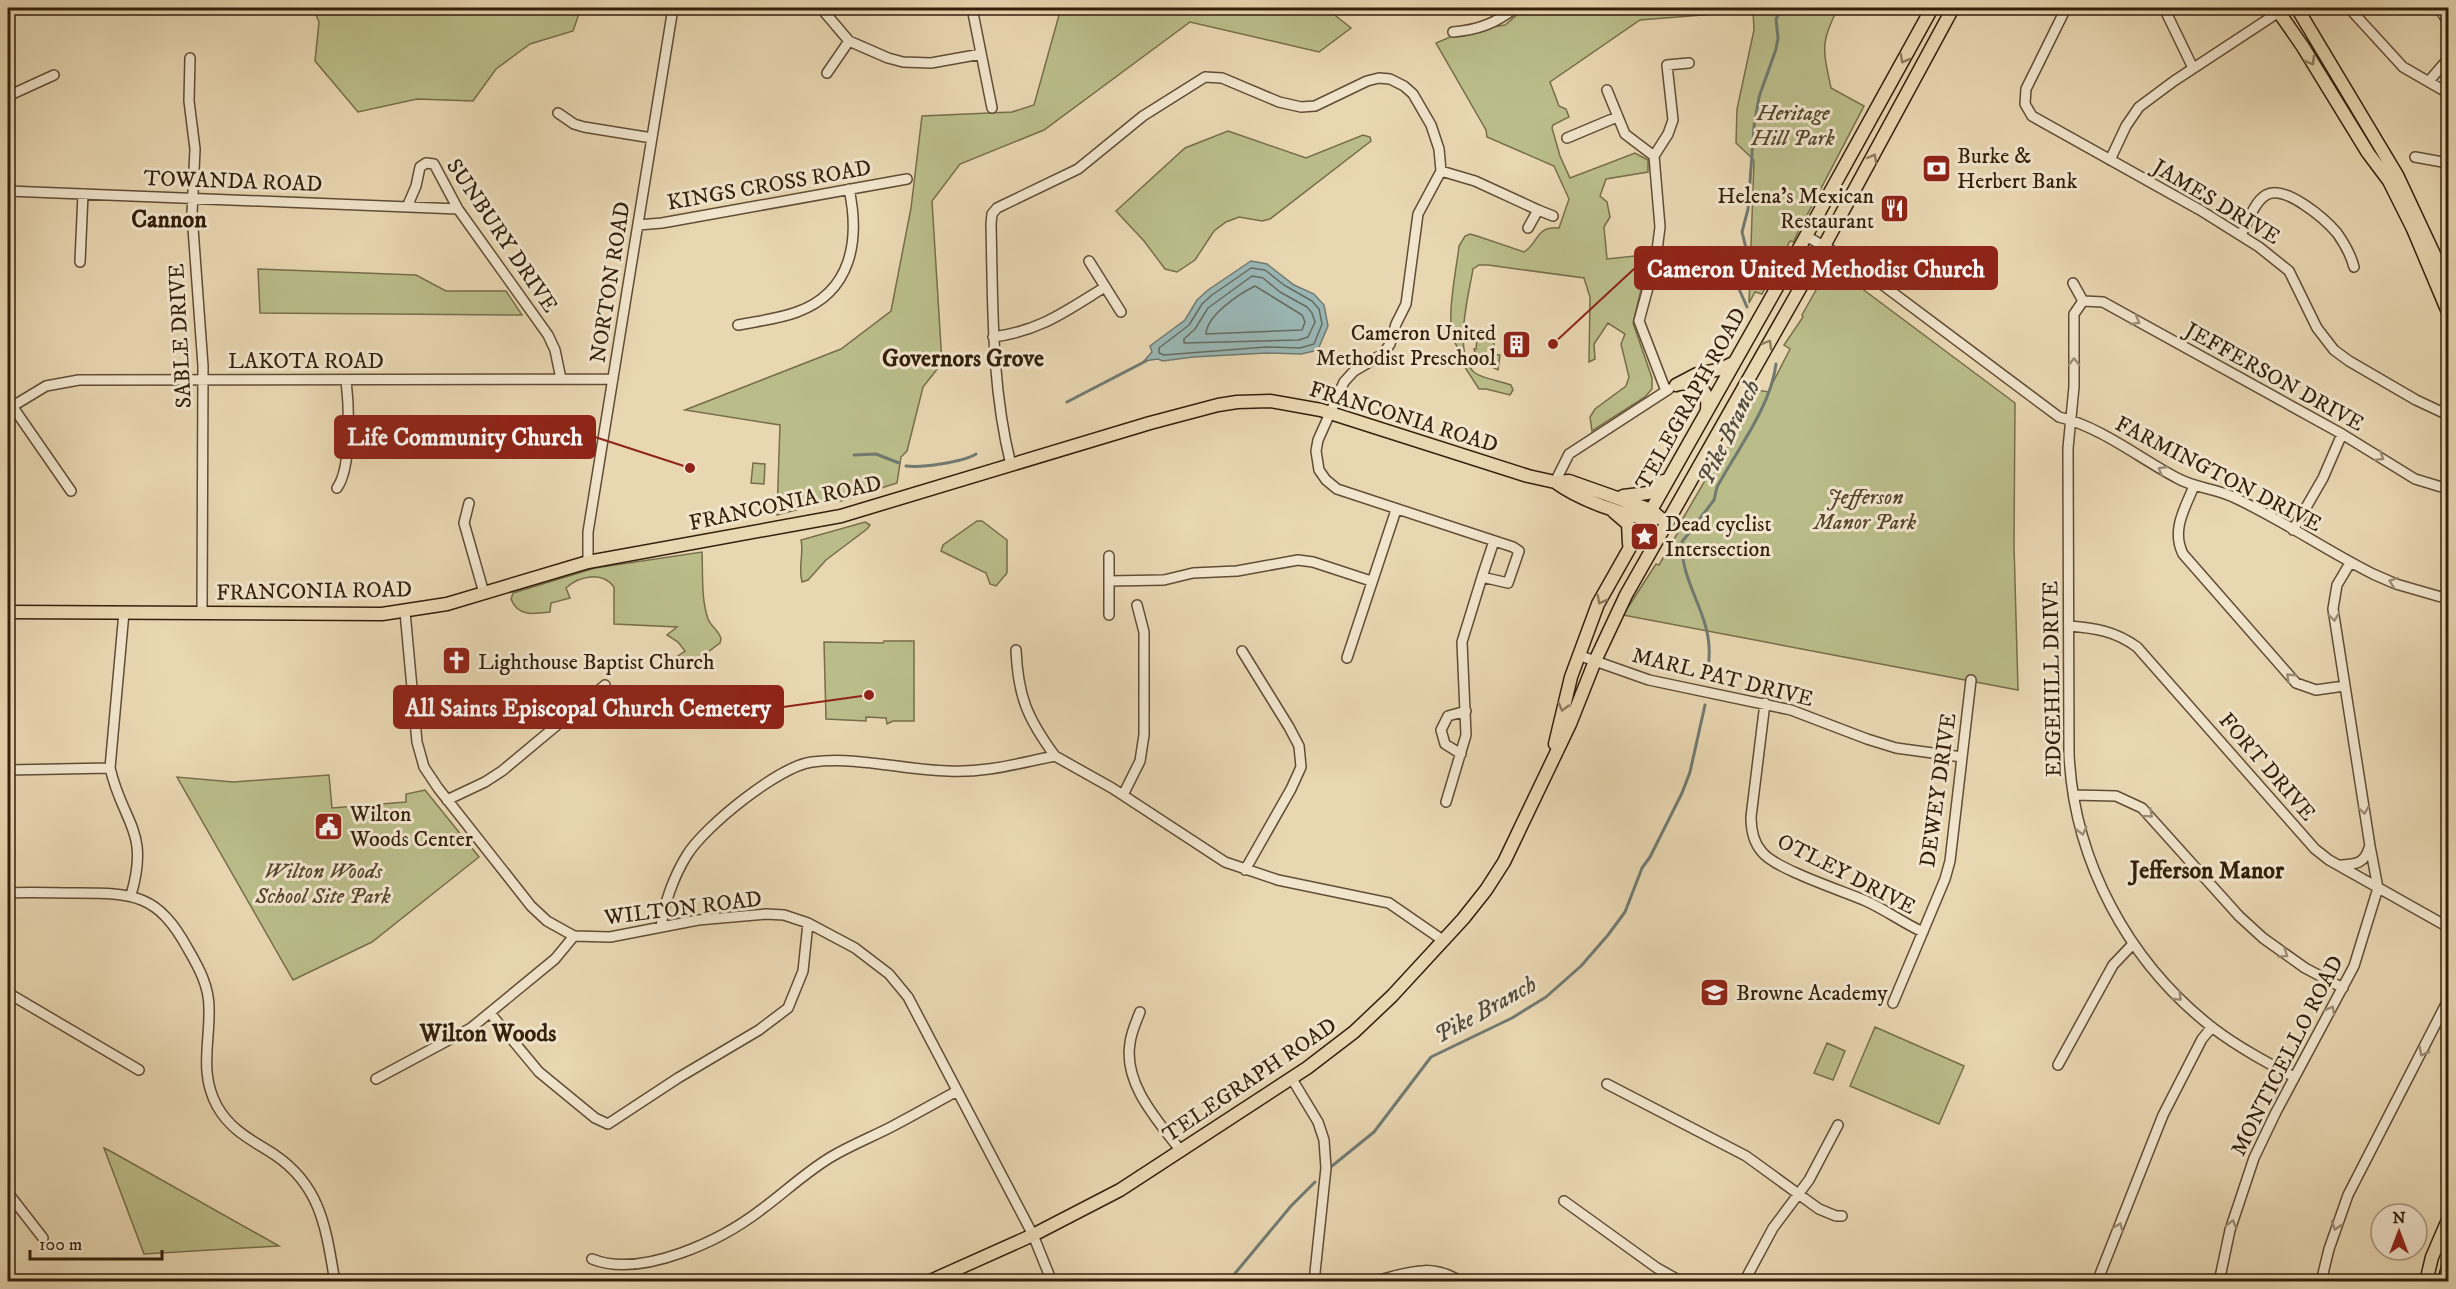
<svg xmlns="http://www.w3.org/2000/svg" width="2456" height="1289" viewBox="0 0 2456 1289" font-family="'IM FELL DW Pica',serif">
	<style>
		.green { fill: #babd8a; stroke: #776e4a; stroke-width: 1.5 }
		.water { fill: #9ab7b5; stroke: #717a71; stroke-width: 1.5 }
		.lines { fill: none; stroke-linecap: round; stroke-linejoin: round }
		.shore { stroke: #676b60; stroke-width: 1.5 }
		.stream { stroke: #717a71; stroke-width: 3 }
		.minor-casing { stroke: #614d35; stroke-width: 12 }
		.major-casing { stroke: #341f0b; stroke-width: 15 }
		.minor { stroke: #f1e5cd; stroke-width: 9 }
		.major { stroke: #e9d7b2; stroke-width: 12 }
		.oneway { stroke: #8e7b5e }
		.oneway2 { stroke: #9c8c76 }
		.labels { text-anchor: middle; stroke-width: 6; stroke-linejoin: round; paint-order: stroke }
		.park-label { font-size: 22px; font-style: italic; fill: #56462b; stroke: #f1e5cd }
		.poi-label { font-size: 22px; fill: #341f0b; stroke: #f1e5cd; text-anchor: start }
		.street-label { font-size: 22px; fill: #341f0b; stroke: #f1e5cd }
		.neighbourhood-label { font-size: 24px; font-weight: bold; fill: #341f0b; stroke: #f1e5cd }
		.water-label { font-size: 24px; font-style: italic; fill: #534d3e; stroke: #f1e5cd }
		.leader { fill: none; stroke: #8f2418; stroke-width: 2 }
		.callout-dot { fill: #8f2418; stroke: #f1e5cd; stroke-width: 2 }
		.callout { fill: #8f2418; stroke: #8f2418; stroke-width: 2 }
		.callout-label { font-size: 24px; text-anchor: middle; font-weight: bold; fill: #fff }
	</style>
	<rect width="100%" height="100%" fill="#e9d7b2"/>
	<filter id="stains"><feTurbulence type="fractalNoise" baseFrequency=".00333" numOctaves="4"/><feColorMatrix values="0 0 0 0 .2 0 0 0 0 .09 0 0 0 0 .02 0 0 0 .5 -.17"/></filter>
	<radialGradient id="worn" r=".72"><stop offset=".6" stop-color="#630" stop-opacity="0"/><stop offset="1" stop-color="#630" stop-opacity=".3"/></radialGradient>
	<!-- green -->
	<path class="green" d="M313,8H581L573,31L530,44L496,69L473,101L417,99L358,112L315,61L319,22Z
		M1061,8H1326L1351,28L1319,52L1190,22L1044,130L960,164L932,201L942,363L923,387L907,451L901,457L897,483L841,501L834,500L777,515L780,425L685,410L841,349L891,311L911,208L922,116L1012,112L1034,105Z
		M1525,8H1838C1820,43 1823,50 1831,88L1864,106L1793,242L1790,241L1762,294L1755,292L1749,303L1754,160L1736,143L1737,109L1754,30L1753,11L1640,20L1550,82L1559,106L1566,109L1569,117L1553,125L1552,128L1560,156L1570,178L1635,153L1648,160V172L1606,179L1600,196L1607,202L1610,217L1604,227L1607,259L1635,256L1648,261L1633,323L1652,378V389L1645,397L1592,431L1590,417L1595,409L1626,386L1629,377L1621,344L1625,334L1608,323L1594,344L1595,359L1589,362L1590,297L1584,278L1488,265H1479L1473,269C1469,294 1452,355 1475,373C1484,379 1501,381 1511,385L1513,390L1510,395L1486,389H1479L1466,369L1460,349C1441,336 1457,268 1459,246L1465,236L1470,234L1477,236L1524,252C1539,243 1535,226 1559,228L1569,199L1554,166L1487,137L1486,130L1436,43L1464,31L1505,25Z
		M1228,131L1306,158L1363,135L1370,137L1371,141L1270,219L1262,221L1239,217L1226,222L1214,231L1195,260L1177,272L1165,269L1144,241L1116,211L1185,148Z
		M258,269L416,275L446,291H506L522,315L260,313Z
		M1830,275H1838L1849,279L2015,403L2014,545L2018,690L1623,615L1656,564L1659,565L1684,522L1682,520L1721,453L1726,451L1758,390L1768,392L1790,349L1784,345L1803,317L1802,315L1820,283Z
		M1477,340L1494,342V354L1500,355L1498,370L1477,360L1474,349H1476Z
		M753,463L765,464L764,484L751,483Z
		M977,521H982L1007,540V573L996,586L990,584L986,573L941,551L943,545Z
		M865,522L870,525L867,529L826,560L808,580L802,582C798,568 804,553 801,540Z
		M702,552C703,573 701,599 708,619C711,627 719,630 721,639L720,643L682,671L675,658L685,651L678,642L667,635L677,627L614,624V587C602,571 579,576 566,588L570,598L551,603L550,612C534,614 518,617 511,599L513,593L595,568Z
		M884,641H914V721H893L887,724L886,718L866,717V721L826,719L824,642L883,643Z
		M329,775L332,808L406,802V794L425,790L479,857L372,942L293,980L177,777L233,782Z
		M1875,1027L1964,1066L1939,1124L1850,1086Z
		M1827,1043L1845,1051L1833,1080L1814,1073Z
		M104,1148L112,1152L279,1246L144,1254Z"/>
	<!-- water -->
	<path class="water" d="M1251,261L1267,264L1294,285L1314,294L1324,305L1328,326L1319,347L1314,351L1301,354L1266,353L1193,357L1163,361L1158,359L1144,361L1152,352L1150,346L1185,320L1197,300L1208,290Z"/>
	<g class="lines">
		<!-- shore -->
		<path class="shore" d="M1251,268L1265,270L1284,285L1312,301L1319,309L1322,324L1314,344L1300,348L1266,347L1164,355L1159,353V348L1189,325L1202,304L1212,295Z
			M1252,276L1263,278L1280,292L1307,307L1312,313L1315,322L1308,337L1299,340L1184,343V339L1195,329L1208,308Z
			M1255,286L1302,315L1305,322L1302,330L1206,334C1207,315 1239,294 1255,286Z"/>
		<!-- stream -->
		<path class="stream" d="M1747,307L1735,280L1737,273L1746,264V248L1742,232L1748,209L1754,127L1759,97L1776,49L1778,38L1776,19L1782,8
			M1067,402L1146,361
			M854,455L876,454L899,463
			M906,466C922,468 963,462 976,454
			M1707,679C1708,669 1710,657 1709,646C1707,610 1680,579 1682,542L1714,500L1717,487C1737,450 1771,406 1776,364
			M1332,1166L1374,1132L1431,1057L1512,1018L1546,997L1581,966L1608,935L1625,912L1642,868L1650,857L1682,793L1690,772L1705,705
			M1221,1282L1232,1277L1291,1206L1315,1182"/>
		<defs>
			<path id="minor" d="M821,8L849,41L888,58L903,62L931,63L981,54
				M972,8L992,108
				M2066,8L2026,89L2025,104L2032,116L2200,210L2259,247L2289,271L2317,328L2334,350L2349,361L2416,400L2448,415
				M2164,8L2193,68
				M2349,8L2403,67L2448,93
				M2439,8L2448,22
				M1453,32C1478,30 1496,23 1515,8
				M190,58L189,101L195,149L192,214L203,366L202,612
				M827,73L849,41
				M2429,81L2448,59
				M1607,90L1625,134L1654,156
				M8,96L54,75
				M558,113L574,124L584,127L652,138
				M1567,138L1617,117
				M1654,156L1660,227L1656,258L1639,321L1666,391
				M1654,156L1668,134L1673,120L1667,65L1689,63
				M2415,157L2448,163
				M2110,160L2126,126L2139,107L2174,81L2285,8
				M1441,171L1475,181L1538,210L1528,228
				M8,191L458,209
				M407,207L416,186L420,167L426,163L434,164L458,209L548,335L555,350L561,379
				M1538,210L1553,216
				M638,225L662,223L907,179
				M2241,235C2247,224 2254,202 2266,195C2285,184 2325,219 2337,233C2344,243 2351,255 2354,267
				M1806,236L1852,262L2059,417C2101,427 2139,458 2177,478C2194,488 2215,488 2233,497C2281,519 2325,550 2373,574L2396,584L2448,599
				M1089,261L1121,312
				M80,262L83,194
				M2073,283L2083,301
				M2083,301L2074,314V387L2068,448L2069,754C2074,861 2128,962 2213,1028C2238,1047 2266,1062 2294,1077
				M2083,301L2103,302L2342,434L2415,479L2448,489
				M738,325C758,321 778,319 797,312C852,292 860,240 849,189
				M993,337C1040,331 1066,311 1105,287
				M8,400L71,491
				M8,409L46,386L79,380L613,379
				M1011,465C991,385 993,306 991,224L992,214L997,208L1078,169L1143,116L1205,77L1222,78L1279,102L1301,107L1315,106L1367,81L1379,78L1390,79L1404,86L1413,94L1431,125L1439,149L1441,171L1418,214L1406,304L1396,324L1390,344L1383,354L1354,371L1344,382L1318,440L1316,451L1319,470L1326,480L1337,489L1513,547L1519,551L1508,583L1482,577L1462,642L1466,735L1446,802
				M1555,482L1569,454L1669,389
				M2194,486C2185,508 2171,530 2183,554L2296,683L2316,690L2344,686
				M337,488C352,467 349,406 346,380
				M469,503L464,523L484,593
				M2293,530L2323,478L2342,434
				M1109,556V581L1164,580L1193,573L1237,571L1298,560L1313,562L1371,581
				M588,562V532L673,8
				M1482,577L1494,541
				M1109,581V615
				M124,612L110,768C123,824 150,830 131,895
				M405,612L417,742L424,767L438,788L531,906L547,921L574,936L610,937L698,920L766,914L784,915L808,923L855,948L889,974L908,997L1033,1235L1052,1282
				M2069,626C2095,628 2115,631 2137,647L2315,849L2329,860L2448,927
				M1016,650C1018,696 1027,718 1055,756
				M1242,651L1289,727L1299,746L1301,767L1291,789L1245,870
				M1578,655L1649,680L1791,710L1867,739L1896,748L1962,757
				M1347,658L1396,510
				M1765,703L1751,817C1751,829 1753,842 1762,852C1775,869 1843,891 1866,901C1886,910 1903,923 1923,932
				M1461,754L1445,744L1441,730L1448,716L1466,711
				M8,770L110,768
				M1123,795L1140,761L1144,735V632L1137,605
				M2074,795L2116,796L2142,808L2239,916L2263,938L2305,968L2343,988
				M447,800L485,782L502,771L605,685
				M2341,865C2356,864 2364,864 2369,848
				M8,893C30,892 53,893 76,893C134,893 158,894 188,949C199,968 209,986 209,1008C210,1043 199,1073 217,1106C231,1131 252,1140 275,1155C322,1187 326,1230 335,1282
				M661,927C664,903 674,876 687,855C704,827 779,766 812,762C857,756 903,770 948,771C986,773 1019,763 1055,756L1112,788L1225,862L1278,880L1389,903L1444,941
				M8,993L139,1070
				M1893,1003L1945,879L1950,861L1971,680
				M1140,1012C1136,1022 1131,1033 1130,1043C1123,1084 1158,1121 1181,1151
				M490,1013L539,1072L595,1118L608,1124L678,1078L759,1030L788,1008L803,971L808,923
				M2058,1065L2113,965L2132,945
				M376,1079L471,1028L555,959L574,936
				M1292,1079L1318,1122L1324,1140L1326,1168L1314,1282
				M1607,1084L1746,1156L1819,1209L1836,1216H1842
				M8,1193L43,1238
				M1564,1201L1657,1268L1682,1282
				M592,1259C642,1279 722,1240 762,1209C785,1192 806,1172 831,1157C851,1145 872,1137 893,1126C914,1115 935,1103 957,1091
				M1371,1282C1406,1274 1428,1261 1462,1282
				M1744,1282L1773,1228L1809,1180L1838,1125
				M2097,1282L2163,1115L2202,1039L2212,1027
				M2219,1282L2230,1230L2254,1158L2276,1112L2354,966L2378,888L2370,846L2333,609L2337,585L2350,563
				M2321,1282L2329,1249L2348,1195L2448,1000"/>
			<path id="major" d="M2276,8L2303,47L2368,153L2389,181L2413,229L2448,312
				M2297,8L2397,175L2448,284
				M1680,384C1699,380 1709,391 1707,409
				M1676,385L1697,374L1721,369L1733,363
				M1555,482C1581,501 1621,514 1653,520
				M1623,496L1648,493L1663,481
				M1614,512L1628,524L1629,544
				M8,612L382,614L447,604L588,562L841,516L1150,423L1218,405L1237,402L1270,401L1321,410L1528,476L1555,482L1569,481L1651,510L1666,523
				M1555,744L1571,677L1598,604L1806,236L1932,8
				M928,1282L1033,1235L1120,1190L1307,1068L1354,1032L1392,996L1463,919L1486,890L1504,862L1570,724L1595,661L1626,595L1824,246L1953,8
				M2426,1282L2432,1257L2448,1220
				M2444,1282L2448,1267"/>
		</defs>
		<!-- minor casing -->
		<use href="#minor" class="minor-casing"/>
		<!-- major casing -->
		<use href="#major" class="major-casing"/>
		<!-- minor -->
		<use href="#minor" class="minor"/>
		<!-- major -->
		<use href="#major" class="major"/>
	</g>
	<!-- one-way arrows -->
	<defs><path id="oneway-chevron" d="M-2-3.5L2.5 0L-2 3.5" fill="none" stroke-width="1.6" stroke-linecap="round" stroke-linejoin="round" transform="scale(1.5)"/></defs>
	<g class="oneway">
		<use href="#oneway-chevron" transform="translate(1904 59) rotate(119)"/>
		<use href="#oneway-chevron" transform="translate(2311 61) rotate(60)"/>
		<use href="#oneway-chevron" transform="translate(1873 158) rotate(-61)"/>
		<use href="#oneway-chevron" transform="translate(1768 344) rotate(-60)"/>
		<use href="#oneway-chevron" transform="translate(1601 600) rotate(118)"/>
		<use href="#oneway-chevron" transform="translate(1563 707) rotate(105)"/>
	</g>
	<g class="oneway2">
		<use href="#oneway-chevron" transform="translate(2136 321) rotate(30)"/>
		<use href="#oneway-chevron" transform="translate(2074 362) rotate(-90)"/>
		<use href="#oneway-chevron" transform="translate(2380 457) rotate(32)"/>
		<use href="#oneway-chevron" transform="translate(2162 470) rotate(-150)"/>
		<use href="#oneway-chevron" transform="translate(2393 582) rotate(-159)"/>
		<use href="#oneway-chevron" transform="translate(2334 617) rotate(83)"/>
		<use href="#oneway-chevron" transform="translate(2290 677) rotate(-137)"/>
		<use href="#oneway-chevron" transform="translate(2364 810) rotate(81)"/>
		<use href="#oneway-chevron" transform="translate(2149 814) rotate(42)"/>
		<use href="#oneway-chevron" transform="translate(2082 831) rotate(76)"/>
		<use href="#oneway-chevron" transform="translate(2284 954) rotate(35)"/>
		<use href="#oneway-chevron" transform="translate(2178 997) rotate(44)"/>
		<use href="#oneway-chevron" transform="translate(2331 1010) rotate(-61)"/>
		<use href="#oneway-chevron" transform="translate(2423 1052) rotate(118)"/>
		<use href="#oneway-chevron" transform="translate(2232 1224) rotate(-74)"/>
		<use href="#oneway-chevron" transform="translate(2336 1226) rotate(109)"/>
		<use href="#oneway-chevron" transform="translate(2119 1227) rotate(-68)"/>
	</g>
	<!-- icons -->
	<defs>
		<symbol id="bank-square" viewBox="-11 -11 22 22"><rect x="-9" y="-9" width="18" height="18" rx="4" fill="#8f2418" stroke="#f1e5cd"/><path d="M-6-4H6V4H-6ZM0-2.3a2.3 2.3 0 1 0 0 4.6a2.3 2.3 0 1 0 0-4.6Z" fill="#fff"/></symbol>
		<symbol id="restaurant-square" viewBox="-11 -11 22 22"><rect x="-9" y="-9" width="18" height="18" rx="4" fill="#8f2418" stroke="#f1e5cd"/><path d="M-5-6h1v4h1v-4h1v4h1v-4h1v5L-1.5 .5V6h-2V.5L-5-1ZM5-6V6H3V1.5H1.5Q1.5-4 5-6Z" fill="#fff"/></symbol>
		<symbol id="building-square" viewBox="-11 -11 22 22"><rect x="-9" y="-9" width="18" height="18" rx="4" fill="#8f2418" stroke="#f1e5cd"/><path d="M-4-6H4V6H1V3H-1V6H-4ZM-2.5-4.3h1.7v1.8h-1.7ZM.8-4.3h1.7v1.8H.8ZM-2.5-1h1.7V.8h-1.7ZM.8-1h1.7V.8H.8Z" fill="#fff"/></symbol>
		<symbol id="sight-square" viewBox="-11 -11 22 22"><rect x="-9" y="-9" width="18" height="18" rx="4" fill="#8f2418" stroke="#f1e5cd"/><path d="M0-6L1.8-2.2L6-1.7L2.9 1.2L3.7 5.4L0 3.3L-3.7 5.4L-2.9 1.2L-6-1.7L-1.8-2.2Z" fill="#fff"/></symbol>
		<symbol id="church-square" viewBox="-11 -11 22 22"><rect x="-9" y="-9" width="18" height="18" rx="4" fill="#8f2418" stroke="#f1e5cd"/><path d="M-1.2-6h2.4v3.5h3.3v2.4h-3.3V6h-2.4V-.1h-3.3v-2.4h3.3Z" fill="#fff"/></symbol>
		<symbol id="civic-square" viewBox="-11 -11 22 22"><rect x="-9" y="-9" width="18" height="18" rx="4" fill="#8f2418" stroke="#f1e5cd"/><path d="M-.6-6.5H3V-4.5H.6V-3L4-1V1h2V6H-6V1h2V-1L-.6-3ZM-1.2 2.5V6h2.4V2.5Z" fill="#fff"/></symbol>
		<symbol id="school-square" viewBox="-11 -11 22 22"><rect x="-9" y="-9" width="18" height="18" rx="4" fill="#8f2418" stroke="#f1e5cd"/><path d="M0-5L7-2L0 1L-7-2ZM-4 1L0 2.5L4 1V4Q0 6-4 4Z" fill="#fff"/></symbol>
	</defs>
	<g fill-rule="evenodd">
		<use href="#bank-square" x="1920" y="152" width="33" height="33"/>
		<use href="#restaurant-square" x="1878" y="192" width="33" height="33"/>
		<use href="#building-square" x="1500" y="328" width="33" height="33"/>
		<use href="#sight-square" x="1628" y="520" width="33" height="33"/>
		<use href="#church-square" x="440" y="644" width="33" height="33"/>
		<use href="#civic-square" x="312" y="810" width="33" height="33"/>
		<use href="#school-square" x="1698" y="976" width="33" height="33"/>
	</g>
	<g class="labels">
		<!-- park labels -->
		<g class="park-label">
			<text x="1793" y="120">Heritage<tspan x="1793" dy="25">Hill Park</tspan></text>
			<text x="1865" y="504">Jefferson<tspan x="1865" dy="25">Manor Park</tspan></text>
			<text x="323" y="878">Wilton Woods<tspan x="323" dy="25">School Site Park</tspan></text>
		</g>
		<!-- poi labels -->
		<g class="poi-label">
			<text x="1957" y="163">Burke &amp;<tspan x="1957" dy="25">Herbert Bank</tspan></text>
			<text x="1874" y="203" text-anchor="end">Helena's Mexican<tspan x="1874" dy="25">Restaurant</tspan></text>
			<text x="1496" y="340" text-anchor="end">Cameron United<tspan x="1496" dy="25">Methodist Preschool</tspan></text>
			<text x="1665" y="531">Dead cyclist<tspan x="1665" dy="25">Intersection</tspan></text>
			<text x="478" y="669">Lighthouse Baptist Church</text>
			<text x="350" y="821">Wilton<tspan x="350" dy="25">Woods Center</tspan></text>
			<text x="1736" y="1000">Browne Academy</text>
		</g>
		<!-- street labels -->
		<g class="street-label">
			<text transform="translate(233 180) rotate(2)" y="8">TOWANDA ROAD</text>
			<text transform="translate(769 184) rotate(-10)" y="8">KINGS CROSS ROAD</text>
			<text transform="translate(2217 201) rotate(31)" y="8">JAMES DRIVE</text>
			<text transform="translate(503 235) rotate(56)" y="8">SUNBURY DRIVE</text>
			<text transform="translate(609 282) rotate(-81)" y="8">NORTON ROAD</text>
			<text transform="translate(179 336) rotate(-93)" y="8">SABLE DRIVE</text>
			<text x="306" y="368">LAKOTA ROAD</text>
			<text transform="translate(2275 376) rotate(29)" y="8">JEFFERSON DRIVE</text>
			<text transform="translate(1690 398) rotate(-61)" y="8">TELEGRAPH ROAD</text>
			<text transform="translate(1404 416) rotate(17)" y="8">FRANCONIA ROAD</text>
			<text transform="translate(2219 473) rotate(27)" y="8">FARMINGTON DRIVE</text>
			<text transform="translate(785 502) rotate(-12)" y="8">FRANCONIA ROAD</text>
			<text transform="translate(314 590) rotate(-1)" y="8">FRANCONIA ROAD</text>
			<text transform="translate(1723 676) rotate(14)" y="8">MARL PAT DRIVE</text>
			<text transform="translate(2051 679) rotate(-91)" y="8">EDGEHILL DRIVE</text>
			<text transform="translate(2268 766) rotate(49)" y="8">FORT DRIVE</text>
			<text transform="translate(1937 790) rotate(-82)" y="8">DEWEY DRIVE</text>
			<text transform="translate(1847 873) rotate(27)" y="8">OTLEY DRIVE</text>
			<text transform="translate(683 907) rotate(-7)" y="8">WILTON ROAD</text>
			<text transform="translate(2286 1055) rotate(-63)" y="8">MONTICELLO ROAD</text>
			<text transform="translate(1249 1079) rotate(-34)" y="8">TELEGRAPH ROAD</text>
		</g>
		<!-- neighbourhood labels -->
		<g class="neighbourhood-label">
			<text x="169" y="227">Cannon</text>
			<text x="963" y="366">Governors Grove</text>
			<text x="2207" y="878">Jefferson Manor</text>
			<text x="488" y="1041">Wilton Woods</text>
		</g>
		<!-- water labels -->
		<g class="water-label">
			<text transform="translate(1728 432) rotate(-64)" y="8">Pike Branch</text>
			<text transform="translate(1485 1009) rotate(-29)" y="8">Pike Branch</text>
		</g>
	</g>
	<!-- callouts -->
	<path class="leader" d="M1553 344L1635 268M690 468L595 437M869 695L783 707"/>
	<g class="callout-dot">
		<circle cx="1553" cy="344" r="6"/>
		<circle cx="690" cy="468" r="6"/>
		<circle cx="869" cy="695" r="6"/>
	</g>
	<g class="callout">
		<rect x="1635" y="247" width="362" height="42" rx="6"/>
		<rect x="335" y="416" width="260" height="42" rx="6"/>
		<rect x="394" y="686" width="389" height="42" rx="6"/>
	</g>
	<g class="callout-label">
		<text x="1816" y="277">Cameron United Methodist Church</text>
		<text x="465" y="445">Life Community Church</text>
		<text x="588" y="716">All Saints Episcopal Church Cemetery</text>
	</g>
	<!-- margin -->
	<rect width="2456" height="1289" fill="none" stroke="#e9d7b2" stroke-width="30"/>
	<rect x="9" y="9" width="2438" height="1271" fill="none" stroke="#341f0b" stroke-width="3"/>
	<rect x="15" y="15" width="2426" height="1259" fill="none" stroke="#341f0b" stroke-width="1.5"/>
	<!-- north arrow -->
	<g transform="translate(2399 1232)"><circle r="28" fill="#f1e5cd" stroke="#a5967f" stroke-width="1.5"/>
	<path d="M0-4.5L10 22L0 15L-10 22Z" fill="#8f2418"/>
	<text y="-9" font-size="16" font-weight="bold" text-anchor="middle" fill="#341f0b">N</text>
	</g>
	<!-- scale -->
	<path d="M30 1250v9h132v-9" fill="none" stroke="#341f0b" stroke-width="3"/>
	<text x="39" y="1250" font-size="18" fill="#341f0b" stroke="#f1e5cd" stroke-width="4.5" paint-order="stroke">100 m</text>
	<rect width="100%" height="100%" filter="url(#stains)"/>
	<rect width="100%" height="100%" fill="url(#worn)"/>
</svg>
